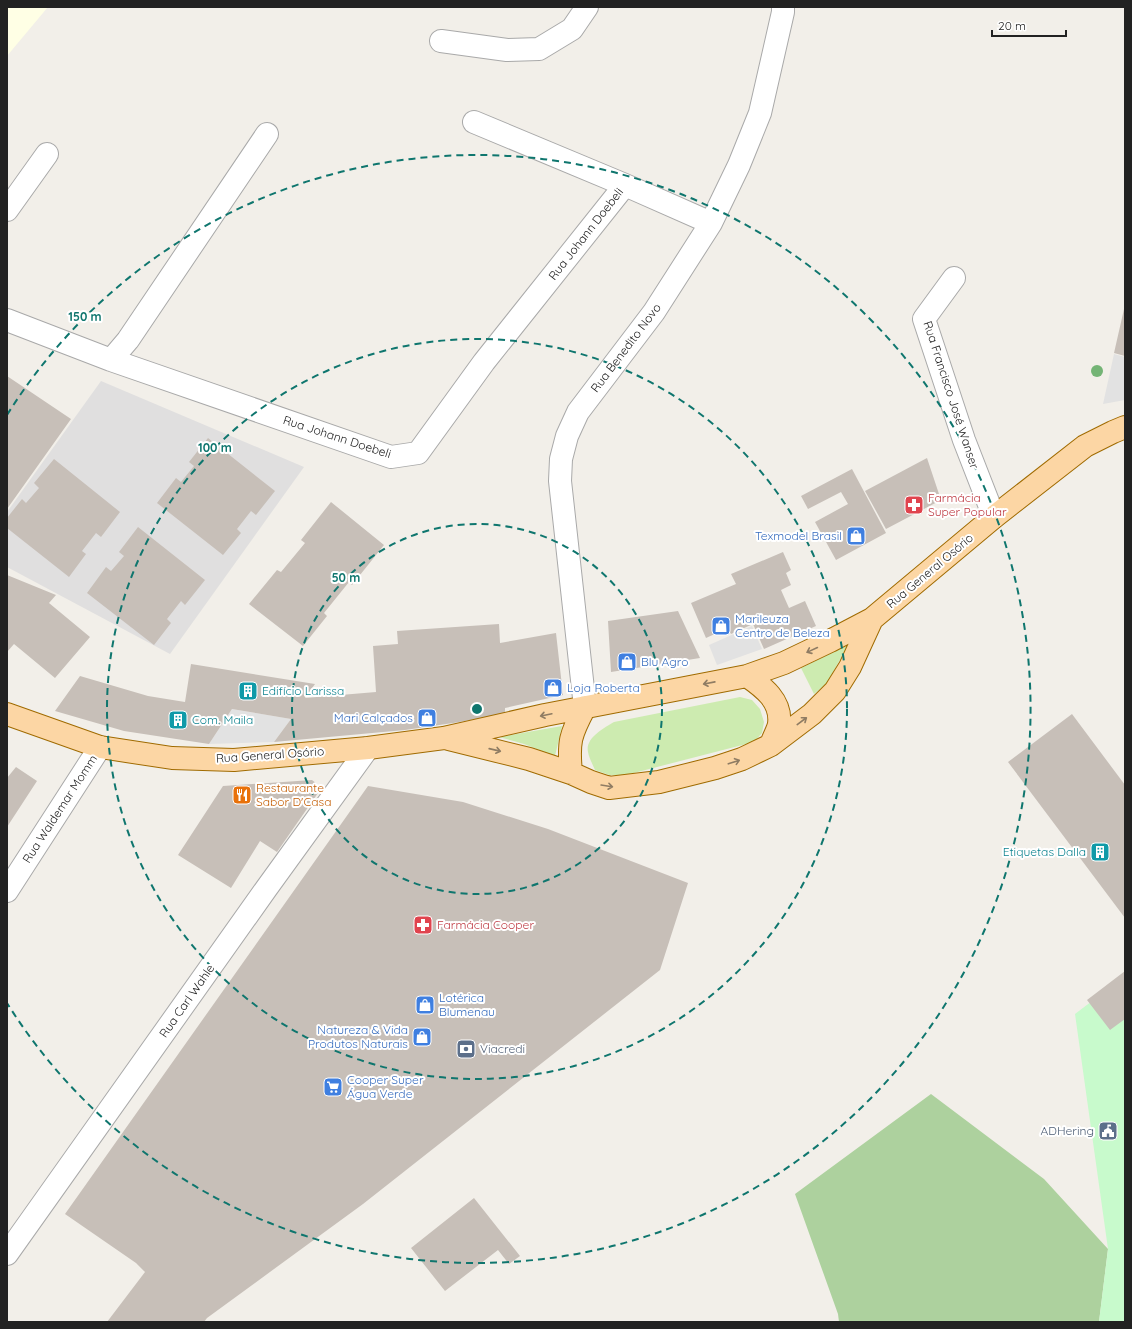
<svg xmlns="http://www.w3.org/2000/svg" width="1132" height="1329" viewBox="0 0 1132 1329" font-family="Quicksand,sans-serif">
	<style>
		.residential { fill: #e0dfdf }
		.education { fill: #ffffe5 }
		.grass { fill: #cdebb0 }
		.forest { fill: #add19e }
		.park { fill: #c8facc }
		.parking { fill: #e2e2e2 }
		.building { fill: #c7bfb8 }
		.lines { fill: none; stroke-linecap: round; stroke-linejoin: round }
		.minor-casing { stroke: #a9a9a9; stroke-width: 24 }
		.major-casing { stroke: #a06b00; stroke-width: 24 }
		.minor { stroke: #fff; stroke-width: 22 }
		.major { stroke: #fcd6a4; stroke-width: 22 }
		.tree { fill: #74b475 }
		.oneway { stroke: #8f7c63 }
		.ring { fill: none; stroke: #0f766e; stroke-width: 2; stroke-dasharray: 7 5 }
		.labels { text-anchor: middle; stroke-width: 4; stroke-linejoin: round; paint-order: stroke }
		.street-label { font-size: 12px; fill: #222; stroke: #fff }
		.health-label { font-size: 12px; fill: #be3a42; stroke: #fff; text-anchor: start }
		.shop-label { font-size: 12px; fill: #366cbe; stroke: #fff; text-anchor: start }
		.culture-label { font-size: 12px; fill: #0d838f; stroke: #fff; text-anchor: start }
		.food-label { font-size: 12px; fill: #c56008; stroke: #fff; text-anchor: start }
		.service-label { font-size: 12px; fill: #4e5e75; stroke: #fff; text-anchor: start }
		.centre { fill: #0f766e; stroke: #fff; stroke-width: 2 }
		.ring-label { font-size: 12px; text-anchor: middle; font-weight: bold; fill: #0f766e; stroke: #fff; stroke-width: 4; stroke-linejoin: round; paint-order: stroke }
	</style>
	<rect width="100%" height="100%" fill="#f2efe9"/>
	<!-- residential -->
	<path class="residential" d="M101,381L304,467L170,654L7,567V512Z"/>
	<!-- education -->
	<path class="education" d="M7,7H48L7,56Z"/>
	<!-- grass -->
	<path class="grass" d="M848,645L827,683L814,694L801,668Z
		M740,697L752,700L760,709L764,722L762,733L754,742L626,775H609L595,770C593,765 589,758 588,752C585,738 604,728 614,722Z
		M562,726L555,756L524,744L499,737Z"/>
	<!-- forest -->
	<path class="forest" d="M931,1094L1044,1179L1108,1249L1099,1322H839L838,1314L795,1194Z"/>
	<!-- park -->
	<path class="park" d="M1125,976V1322H1099L1108,1249L1075,1014Z"/>
	<!-- parking -->
	<path class="parking" d="M1114,354L1125,357V400L1103,404Z
		M752,626L762,649L717,665L709,645Z
		M232,709L291,719L274,742L209,744Z"/>
	<!-- building -->
	<path class="building" d="M1124,309H1125V356L1114,353Z
		M7,376L71,419L7,509Z
		M208,438L275,491L256,515L251,511L237,529L241,533L223,555L157,503L176,478L181,482L194,466L189,462Z
		M927,458L941,500L886,529L865,491Z
		M54,459L120,512L101,537L96,533L82,551L86,554L69,577L7,528V518L22,499L26,503L39,488L34,483Z
		M852,469L886,533L836,560L815,522L848,504L841,492L808,509L801,496Z
		M331,502L384,545L352,585L349,582L324,613L327,616L303,646L249,604L277,570L281,572L305,543L301,540Z
		M138,527L205,580L185,605L181,601L167,619L171,623L154,645L87,593L106,567L111,571L124,556L119,552Z
		M783,552L791,570L786,573L791,585L781,590L789,608L805,601L816,626L764,649L753,624L731,634L728,628L706,638L691,603L736,584L731,574Z
		M7,575L56,595L49,603L90,637L55,678L14,644L7,652Z
		M678,611L700,658L611,672L608,621Z
		M499,624L500,643L556,633L563,695L505,708V714L453,723L405,730L274,742L291,719L232,709L209,744L124,731L55,711L80,676L148,696L185,702L191,664L315,684L305,698L376,692L373,646L398,644L397,631Z
		M1072,714L1125,785V918L1008,762Z
		M16,767L37,781L7,827V778Z
		M312,780L317,784L318,793L277,852L260,841L231,888L178,855L223,786Z
		M368,786L463,802L548,829L688,883L660,970L363,1204L207,1318L204,1322H107L145,1272L136,1263L65,1214Z
		M1125,971V1019L1110,1030L1087,1000Z
		M474,1198L520,1256L509,1264L498,1250L445,1291L411,1248Z"/>
	<g class="lines">
		<defs>
			<path id="minor" d="M441,41L507,50L539,49L572,29L587,7
				M474,122L625,185L711,223
				M7,210L47,154
				M954,278L924,319L964,440L994,517
				M7,320L111,360L391,457L418,453L484,362L625,185
				M111,360L128,340L267,134
				M585,707L560,481L561,459L567,436L578,412L654,312L711,223L739,165L760,113L783,12V7
				M7,891L100,747
				M7,1254L266,889L368,748"/>
			<path id="major" d="M747,676C763,687 782,701 779,724C778,730 773,738 771,745
				M7,714L100,747L172,758L234,760L368,748L444,738L545,715L747,676L784,663L830,641L872,619L994,517L1085,446L1113,432L1125,427
				M449,739L529,759L571,773L591,782L609,788L659,782L715,768L742,759L771,745L812,714L835,691L850,667L872,619
				M571,773C568,742 570,735 585,707"/>
		</defs>
		<!-- minor casing -->
		<use href="#minor" class="minor-casing"/>
		<!-- major casing -->
		<use href="#major" class="major-casing"/>
		<!-- minor -->
		<use href="#minor" class="minor"/>
		<!-- major -->
		<use href="#major" class="major"/>
	</g>
	<!-- trees -->
	<circle class="tree" cx="1097" cy="371" r="6"/>
	<!-- one-way arrows -->
	<defs><path id="oneway-shaft" d="M-6 0H5M1.5-3L5.5 0L1.5 3" fill="none" stroke-width="1.6" stroke-linecap="round" stroke-linejoin="round"/></defs>
	<g class="oneway">
		<use href="#oneway-shaft" transform="translate(812 650) rotate(155)"/>
		<use href="#oneway-shaft" transform="translate(709 683) rotate(169)"/>
		<use href="#oneway-shaft" transform="translate(546 715) rotate(168)"/>
		<use href="#oneway-shaft" transform="translate(802 721) rotate(-37)"/>
		<use href="#oneway-shaft" transform="translate(495 750) rotate(13)"/>
		<use href="#oneway-shaft" transform="translate(734 762) rotate(-18)"/>
		<use href="#oneway-shaft" transform="translate(607 786) rotate(9)"/>
	</g>
	<!-- distance rings -->
	<g class="ring">
		<circle cx="477" cy="709" r="185"/>
		<circle cx="477" cy="709" r="370"/>
		<path d="M7 415A554 554 0 1 1 7 1003"/>
	</g>
	<!-- icons -->
	<defs>
		<symbol id="pharmacy-square" viewBox="-11 -11 22 22"><rect x="-9" y="-9" width="18" height="18" rx="4" fill="#e0444e" stroke="#fff"/><path d="M-2-6h4v4h4v4h-4v4h-4v-4h-4v-4h4Z" fill="#fff"/></symbol>
		<symbol id="shop-square" viewBox="-11 -11 22 22"><rect x="-9" y="-9" width="18" height="18" rx="4" fill="#3f7fe0" stroke="#fff"/><path d="M-5-2.5h2.3a2.7 3.5 0 0 1 5.4 0H5L5.5 6h-11ZM-1.5-2.5h3a1.5 2.3 0 0 0-3 0Z" fill="#fff"/></symbol>
		<symbol id="building-square" viewBox="-11 -11 22 22"><rect x="-9" y="-9" width="18" height="18" rx="4" fill="#0f9aa8" stroke="#fff"/><path d="M-4-6H4V6H1V3H-1V6H-4ZM-2.5-4.3h1.7v1.8h-1.7ZM.8-4.3h1.7v1.8H.8ZM-2.5-1h1.7V.8h-1.7ZM.8-1h1.7V.8H.8Z" fill="#fff"/></symbol>
		<symbol id="restaurant-square" viewBox="-11 -11 22 22"><rect x="-9" y="-9" width="18" height="18" rx="4" fill="#e8710a" stroke="#fff"/><path d="M-5-6h1v4h1v-4h1v4h1v-4h1v5L-1.5 .5V6h-2V.5L-5-1ZM5-6V6H3V1.5H1.5Q1.5-4 5-6Z" fill="#fff"/></symbol>
		<symbol id="bank-square" viewBox="-11 -11 22 22"><rect x="-9" y="-9" width="18" height="18" rx="4" fill="#5c6f8a" stroke="#fff"/><path d="M-6-4H6V4H-6ZM0-2.3a2.3 2.3 0 1 0 0 4.6a2.3 2.3 0 1 0 0-4.6Z" fill="#fff"/></symbol>
		<symbol id="supermarket-square" viewBox="-11 -11 22 22"><rect x="-9" y="-9" width="18" height="18" rx="4" fill="#3f7fe0" stroke="#fff"/><path d="M-6-5.5h2.5l.6 2H6L4.5 2H-2.5L-4.4-4H-6ZM-1.5 3.2a1.3 1.3 0 1 0 .1 0ZM3 3.2a1.3 1.3 0 1 0 .1 0Z" fill="#fff"/></symbol>
		<symbol id="civic-square" viewBox="-11 -11 22 22"><rect x="-9" y="-9" width="18" height="18" rx="4" fill="#5c6f8a" stroke="#fff"/><path d="M-.6-6.5H3V-4.5H.6V-3L4-1V1h2V6H-6V1h2V-1L-.6-3ZM-1.2 2.5V6h2.4V2.5Z" fill="#fff"/></symbol>
	</defs>
	<g fill-rule="evenodd">
		<use href="#pharmacy-square" x="903" y="494" width="22" height="22"/>
		<use href="#shop-square" x="845" y="525" width="22" height="22"/>
		<use href="#shop-square" x="710" y="615" width="22" height="22"/>
		<use href="#shop-square" x="616" y="651" width="22" height="22"/>
		<use href="#shop-square" x="542" y="677" width="22" height="22"/>
		<use href="#building-square" x="237" y="680" width="22" height="22"/>
		<use href="#shop-square" x="416" y="707" width="22" height="22"/>
		<use href="#building-square" x="167" y="709" width="22" height="22"/>
		<use href="#restaurant-square" x="231" y="784" width="22" height="22"/>
		<use href="#building-square" x="1089" y="841" width="22" height="22"/>
		<use href="#pharmacy-square" x="412" y="914" width="22" height="22"/>
		<use href="#shop-square" x="414" y="994" width="22" height="22"/>
		<use href="#shop-square" x="411" y="1026" width="22" height="22"/>
		<use href="#bank-square" x="455" y="1038" width="22" height="22"/>
		<use href="#supermarket-square" x="322" y="1076" width="22" height="22"/>
		<use href="#civic-square" x="1097" y="1120" width="22" height="22"/>
	</g>
	<g class="labels">
		<!-- street labels -->
		<g class="street-label">
			<text transform="translate(586 234) rotate(-52)" y="4">Rua Johann Doebeli</text>
			<text transform="translate(626 348) rotate(-53)" y="4">Rua Benedito Novo</text>
			<text transform="translate(951 395) rotate(72)" y="4">Rua Francisco José Wanser</text>
			<text transform="translate(337 437) rotate(18)" y="4">Rua Johann Doebeli</text>
			<text transform="translate(930 571) rotate(-40)" y="4">Rua General Osório</text>
			<text transform="translate(270 755) rotate(-4)" y="4">Rua General Osório</text>
			<text transform="translate(60 809) rotate(-57)" y="4">Rua Waldemar Momm</text>
			<text transform="translate(187 1001) rotate(-55)" y="4">Rua Carl Wahle</text>
		</g>
		<!-- health labels -->
		<g class="health-label">
			<text x="928" y="502">Farmácia<tspan x="928" dy="14">Super Popular</tspan></text>
			<text x="437" y="929">Farmácia Cooper</text>
		</g>
		<!-- shop labels -->
		<g class="shop-label">
			<text x="842" y="540" text-anchor="end">Texmodel Brasil</text>
			<text x="735" y="623">Marileuza<tspan x="735" dy="14">Centro de Beleza</tspan></text>
			<text x="641" y="666">Blu Agro</text>
			<text x="567" y="692">Loja Roberta</text>
			<text x="413" y="722" text-anchor="end">Mari Calçados</text>
			<text x="439" y="1002">Lotérica<tspan x="439" dy="14">Blumenau</tspan></text>
			<text x="408" y="1034" text-anchor="end">Natureza &amp; Vida<tspan x="408" dy="14">Produtos Naturais</tspan></text>
			<text x="347" y="1084">Cooper Super<tspan x="347" dy="14">Água Verde</tspan></text>
		</g>
		<!-- culture labels -->
		<g class="culture-label">
			<text x="262" y="695">Edifício Larissa</text>
			<text x="192" y="724">Com. Maila</text>
			<text x="1086" y="856" text-anchor="end">Etiquetas Dalla</text>
		</g>
		<!-- food labels -->
		<g class="food-label">
			<text x="256" y="792">Restaurante<tspan x="256" dy="14">Sabor D'Casa</tspan></text>
		</g>
		<!-- service labels -->
		<g class="service-label">
			<text x="480" y="1053">Viacredi</text>
			<text x="1094" y="1135" text-anchor="end">ADHering</text>
		</g>
	</g>
	<circle cx="477" cy="709" r="6" class="centre"/>
	<g class="ring-label">
		<text x="85" y="321">150 m</text>
		<text x="215" y="452">100 m</text>
		<text x="346" y="582">50 m</text>
	</g>
	<!-- border -->
	<rect width="1132" height="1329" fill="none" stroke="#222222" stroke-width="16"/>
	<!-- scale -->
	<path d="M992 30v6h74v-6" fill="none" stroke="#222222" stroke-width="2"/>
	<text x="998" y="30" font-size="12" fill="#222222" stroke="#ffffff" stroke-width="3" paint-order="stroke">20 m</text>
</svg>
